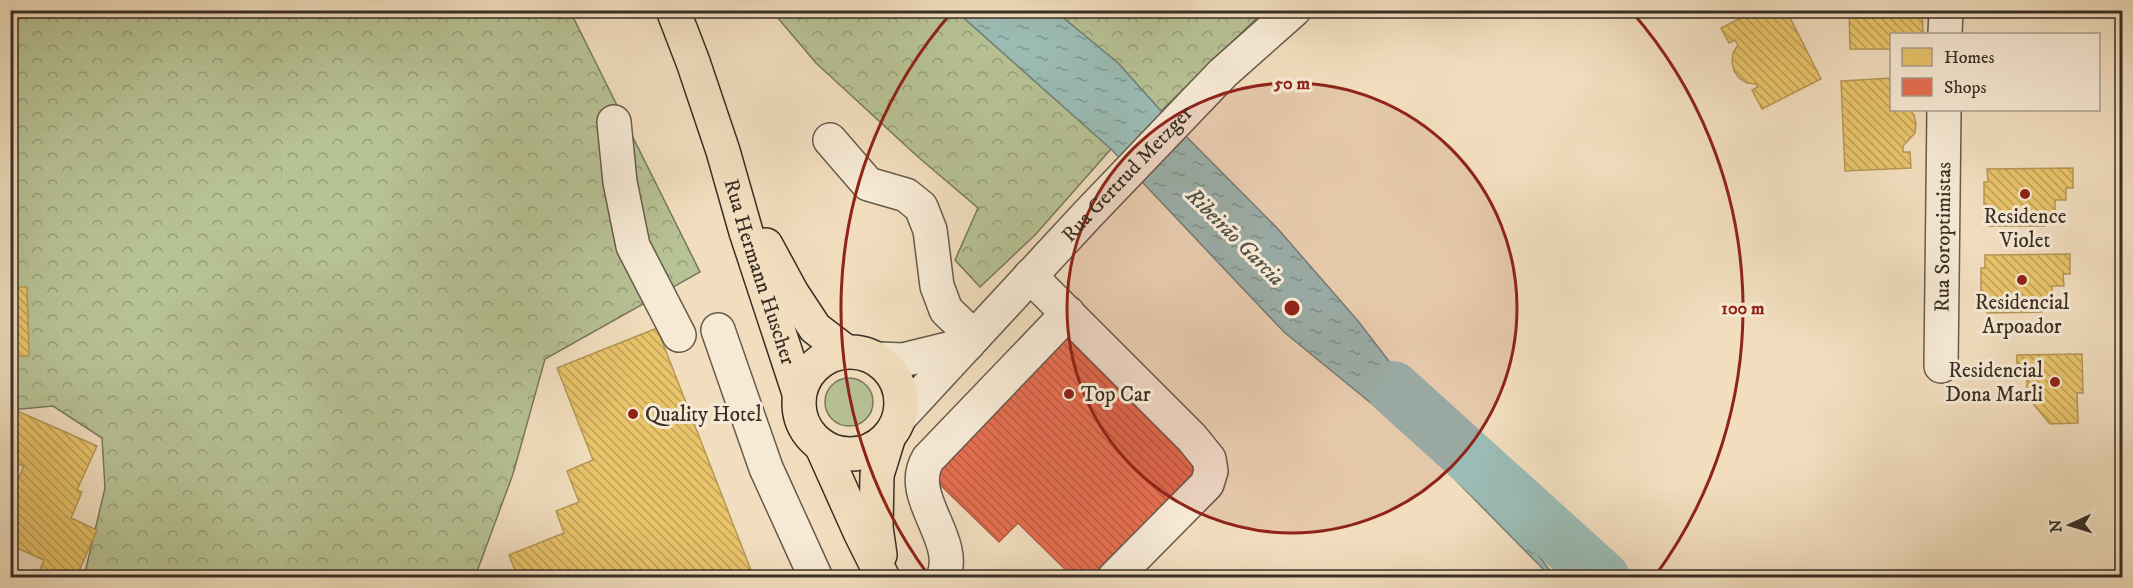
<svg xmlns="http://www.w3.org/2000/svg" width="2133" height="588" viewBox="0 0 2133 588" font-family="'IM FELL DW Pica',serif">
	<style>
		.green { fill: #b7c295; stroke: #78785d; stroke-width: 1.5 }
		.forest { fill: url(#forest-crowns); stroke: #78785d; stroke-width: 1.5 }
		.water { fill: url(#water-ripples); stroke: #74847b; stroke-width: 1.5 }
		.homes { fill: url(#homes-back-hatch); stroke: #b49755; stroke-width: 1.5 }
		.shops { fill: url(#shops-back-hatch); stroke: #b35c44; stroke-width: 1.5 }
		.lines { fill: none; stroke-linecap: round; stroke-linejoin: round }
		.river { stroke: #9bbcb5; stroke-width: 54 }
		.minor-casing { stroke: #675b4c; stroke-width: 36 }
		.major-casing { stroke: #392f25; stroke-width: 36 }
		.minor { stroke: #f7ead5; stroke-width: 33 }
		.major { stroke: #f2debf; stroke-width: 33 }
		.ring { fill: none; stroke: #8f2418; stroke-width: 3 }
		.poi-dot { fill: #8f2418; stroke: #f7ead5; stroke-width: 2 }
		.labels { text-anchor: middle; stroke-width: 6; stroke-linejoin: round; paint-order: stroke }
		.street-label { font-size: 21px; fill: #392f25; stroke: #f7ead5 }
		.poi-label { font-size: 21px; fill: #392f25; stroke: #f7ead5 }
		.water-label { font-size: 22px; font-style: italic; fill: #525249; stroke: #f7ead5 }
		.centre { fill: #8f2418; stroke: #f7ead5; stroke-width: 3 }
		.ring-label { font-size: 18px; text-anchor: middle; font-weight: bold; fill: #8f2418; stroke: #f7ead5; stroke-width: 6; stroke-linejoin: round; paint-order: stroke }
	</style>
	<defs>
		<pattern id="forest-crowns" width="20" height="18" patternUnits="userSpaceOnUse" patternTransform="scale(1.5)"><rect width="20" height="18" fill="#b7c295"/><path d="M2 6a3 3 0 1 1 6 0M12 15a3 3 0 1 1 6 0" fill="none" stroke="#969e79"/></pattern>
		<pattern id="water-ripples" width="26" height="14" patternUnits="userSpaceOnUse" patternTransform="scale(1.5)"><rect width="26" height="14" fill="#9bbcb5"/><path d="M2 4q2-2 4 0t4 0M15 11q2-2 4 0t4 0" fill="none" stroke="#7f9993"/></pattern>
		<pattern id="homes-back-hatch" width="6" height="6" patternUnits="userSpaceOnUse" patternTransform="scale(1.5)"><rect width="6" height="6" fill="#e9c46a"/><path d="M-1 5l2 2M0 0l6 6M5-1l2 2" fill="none" stroke="#bea057"/></pattern>
		<pattern id="shops-back-hatch" width="6" height="6" patternUnits="userSpaceOnUse" patternTransform="scale(1.5)"><rect width="6" height="6" fill="#e76f51"/><path d="M-1 5l2 2M0 0l6 6M5-1l2 2" fill="none" stroke="#bc5c43"/></pattern>
	</defs>
	<rect width="100%" height="100%" fill="#f2debf"/>
	<filter id="stains"><feTurbulence type="fractalNoise" baseFrequency=".00333" numOctaves="4"/><feColorMatrix values="0 0 0 0 .2 0 0 0 0 .09 0 0 0 0 .02 0 0 0 .5 -.17"/></filter>
	<radialGradient id="worn" r=".72"><stop offset=".6" stop-color="#630" stop-opacity="0"/><stop offset="1" stop-color="#630" stop-opacity=".3"/></radialGradient>
	<!-- green -->
	<path class="green" d="M825 402a24 24 0 1 1 48 0a24 24 0 1 1-48 0Z"/>
	<!-- forest -->
	<path class="forest" d="M11,11H570L700,272L545,359L513,474L475,577H84L105,488L102,438L53,406L11,410Z
		M772,11H956L1111,149L1035,235L980,287L955,260L978,208L917,156L816,63Z
		M1055,11H1264L1161,111L1118,63Z"/>
	<!-- water -->
	<path class="water" d="M956,11H1055L1118,63L1161,111L1278,229L1358,321L1555,577H1551L1416,440L1284,332L1111,149Z"/>
	<!-- homes -->
	<path class="homes" d="M1756,10H1786L1821,79L1762,109L1752,90L1758,87L1756,84L1747,83L1739,78L1734,71L1732,62L1733,53L1738,45L1735,40L1729,43L1721,28Z
		M1849,10H1922L1923,34H1892V49H1850Z
		M1892,78V110H1910L1914,115L1916,124L1915,133L1903,146V152H1910L1911,168L1845,171L1841,81Z
		M2073,168V188H2066V200H2055V214H2045V226H1989V211H1984V182H1988L1987,169Z
		M2070,254V274H2063L2064,286H2052V300H2042V312L1987,313L1986,297H1981V268H1985V255Z
		M10,287H27L29,356H10Z
		M657,328L754,578H656L653,571L637,578H518L509,555L564,533L556,511L579,502L567,471L593,460L557,368Z
		M2082,354L2083,393H2077L2078,423L2050,424L2034,405L2033,390H2027V375H2017V355Z
		M15,410L97,446L77,490L82,492L71,518L97,530L76,578H51L39,572L44,560L10,545V497L24,466L10,461V421Z"/>
	<!-- shops -->
	<path class="shops" d="M1069,325L1206,462L1093,578H1074L1018,523L999,542L926,471Z"/>
	<g class="lines">
		<!-- river -->
		<path class="river" d="M1393,388L1603,578"/>
		<defs>
			<g id="minor">
				<path d="M1945,34L1946,10"/>
				<path d="M614,122L620,182L633,246L679,335"/>
				<path d="M830,140L868,184L906,195L921,207L930,230L937,286L946,310L974,337"/>
				<path d="M1030,276L1192,438L1209,459L1211,471L1207,484L1114,578"/>
				<path d="M718,330L766,468L816,578"/>
				<path d="M878,359L903,360L968,344"/>
				<path id="s1" d="M1941,366L1944,110"/>
				<path id="s2" d="M899,418L1088,214L1223,73L1294,10"/>
				<path d="M943,578C960,539 905,497 928,459L1068,313"/>
			</g>
			<g id="major">
				<path id="s3" d="M673,10L693,62L723,151L746,232L799,393"/>
				<path d="M766,245L792,293L815,328L845,351"/>
				<circle cx="850" cy="403" r="51"/>
				<path d="M821,445L860,532L883,578"/>
				<path d="M880,555L876,527L877,475L889,436"/>
			</g>
		</defs>
		<!-- minor casing -->
		<use href="#minor" class="minor-casing"/>
		<!-- major casing -->
		<use href="#major" class="major-casing"/>
		<!-- minor -->
		<use href="#minor" class="minor"/>
		<!-- major -->
		<use href="#major" class="major"/>
	</g>
	<!-- distance rings -->
	<circle cx="1292" cy="308" r="225" fill="#8f2418" fill-opacity=".12"/>
	<g class="ring">
		<circle cx="1292" cy="308" r="225"/>
		<path d="M929 576A451 451 0 0 1 952 12M1632 12A451 451 0 0 1 1655 576"/>
	</g>
	<!-- markers -->
	<g class="poi-dot">
		<circle cx="2025" cy="194" r="6"/>
		<circle cx="2022" cy="280" r="6"/>
		<circle cx="2055" cy="382" r="6"/>
		<circle cx="1069" cy="394" r="6"/>
		<circle cx="633" cy="414" r="6"/>
	</g>
	<g class="labels">
		<!-- street labels -->
		<g class="street-label">
			<text dy="7" stroke="none"><textPath href="#s2" startOffset="334">Rua Gertrud Metzger</textPath></text>
			<text dy="7" stroke="none"><textPath href="#s1" startOffset="129">Rua Soroptimistas</textPath></text>
			<text dy="7" stroke="none"><textPath href="#s3" startOffset="276">Rua Hermann Huscher</textPath></text>
		</g>
		<!-- poi labels -->
		<g class="poi-label">
			<text x="2025" y="223">Residence<tspan x="2025" dy="24">Violet</tspan></text>
			<text x="2022" y="309">Residencial<tspan x="2022" dy="24">Arpoador</tspan></text>
			<text x="2043" y="377" text-anchor="end">Residencial<tspan x="2043" dy="24">Dona Marli</tspan></text>
			<text x="1081" y="401" text-anchor="start">Top Car</text>
			<text x="645" y="421" text-anchor="start">Quality Hotel</text>
		</g>
		<!-- water labels -->
		<g class="water-label">
			<text transform="translate(1236 236) rotate(45)" y="8">Ribeirão Garcia</text>
		</g>
	</g>
	<circle cx="1292" cy="308" r="9" class="centre"/>
	<g class="ring-label">
		<text x="1292" y="89">50 m</text>
		<text x="1743" y="314">100 m</text>
	</g>
	<!-- margin -->
	<rect width="2133" height="588" fill="none" stroke="#f2debf" stroke-width="36"/>
	<rect x="12" y="12" width="2109" height="564" fill="none" stroke="#392f25" stroke-width="3"/>
	<rect x="18" y="18" width="2097" height="552" fill="none" stroke="#392f25" stroke-width="1.5"/>
	<!-- legend -->
	<rect x="1890" y="33" width="210" height="78" fill="#f7ead5" stroke="#ab9f8f" stroke-width="1.5"/>
	<rect x="1902" y="48" width="30" height="18" fill="#e9c46a" stroke="#ab9f8f" stroke-width="1.5"/>
	<text x="1944" y="63" font-size="18" fill="#392f25">Homes</text>
	<rect x="1902" y="78" width="30" height="18" fill="#e76f51" stroke="#ab9f8f" stroke-width="1.5"/>
	<text x="1944" y="93" font-size="18" fill="#392f25">Shops</text>
	<!-- north arrow -->
	<g transform="translate(2070 525) rotate(266)" stroke="#f7ead5" stroke-width="4.5" paint-order="stroke">
	<path d="M0-4.5L10 22L0 15L-10 22Z" fill="#392f25"/>
	<text y="-9" font-size="16" font-weight="bold" text-anchor="middle" fill="#392f25">N</text>
	</g>
	<rect width="100%" height="100%" filter="url(#stains)"/>
	<rect width="100%" height="100%" fill="url(#worn)"/>
</svg>
